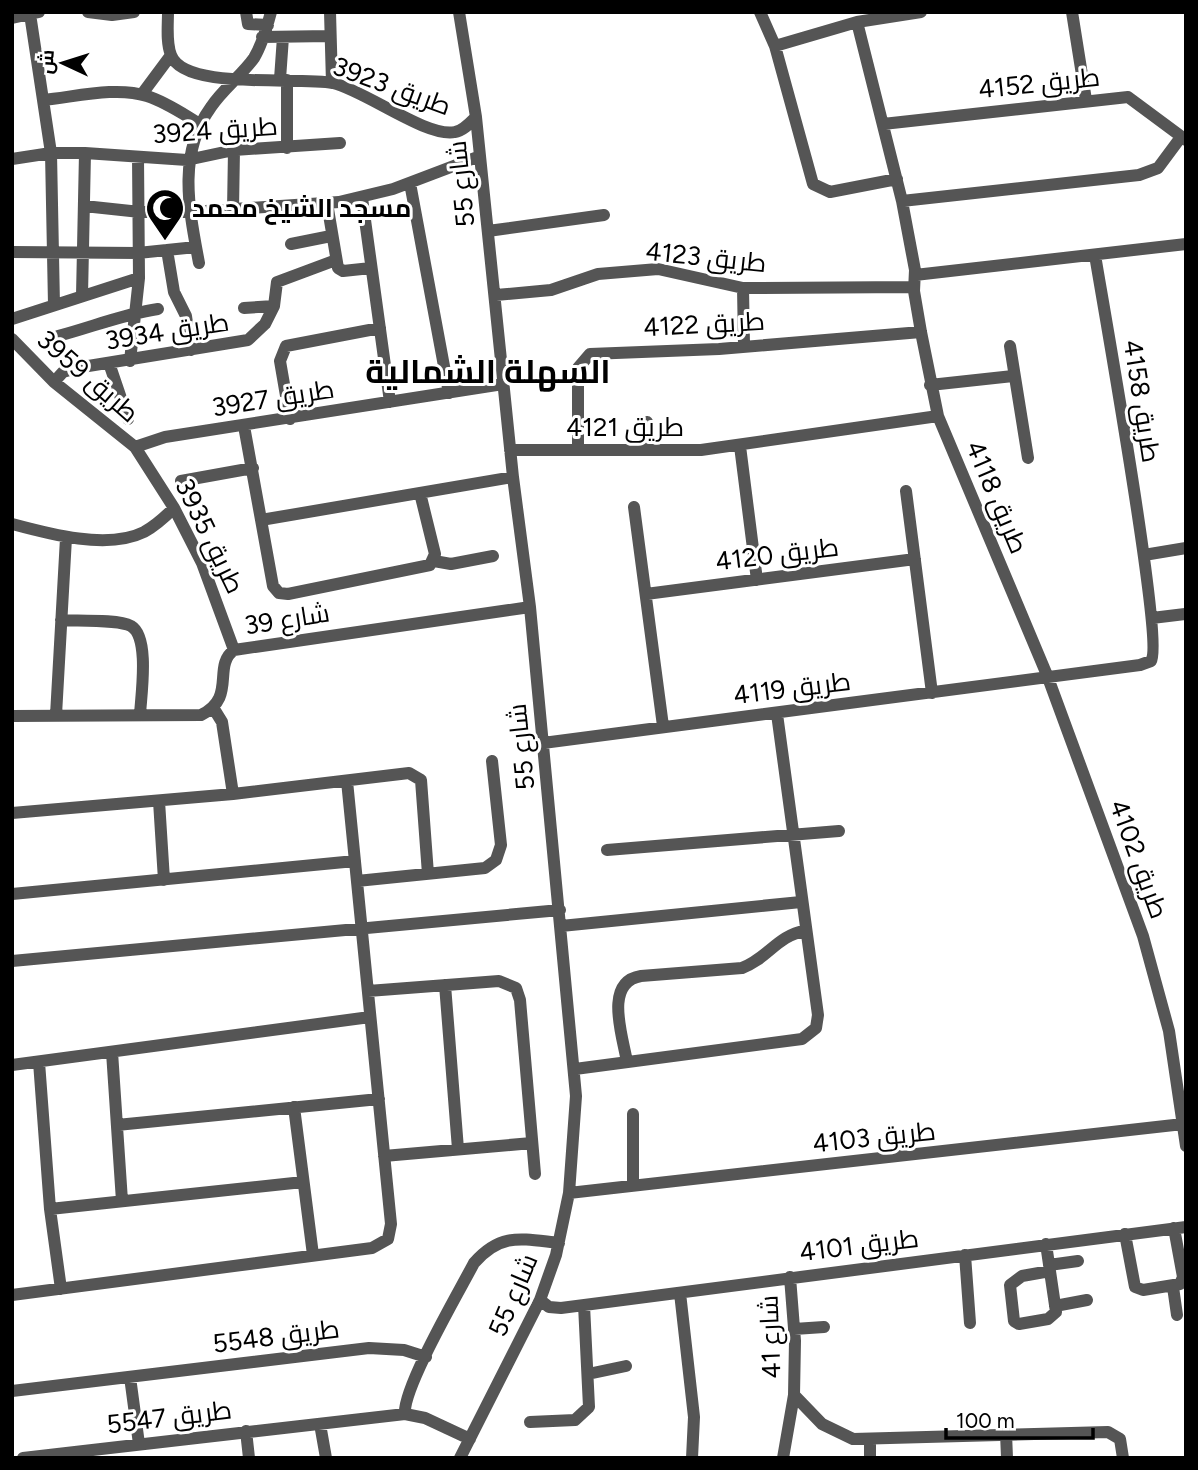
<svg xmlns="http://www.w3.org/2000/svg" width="1198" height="1470" viewBox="0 0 1198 1470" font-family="Figtree,Cairo,sans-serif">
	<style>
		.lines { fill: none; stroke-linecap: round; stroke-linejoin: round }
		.minor { stroke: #555; stroke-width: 12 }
		.labels { text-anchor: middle; stroke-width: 6; stroke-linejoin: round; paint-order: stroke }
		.street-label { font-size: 26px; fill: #000; stroke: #fff }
		.poi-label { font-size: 26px; font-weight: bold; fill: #000; stroke: #fff; text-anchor: start }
		.district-label { font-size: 33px; font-weight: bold; fill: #000; stroke: #fff }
	</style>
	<rect width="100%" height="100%" fill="#fff"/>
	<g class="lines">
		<!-- minor -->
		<path class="minor" d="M88,12L112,15L134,12
			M168,12C168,25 166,43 171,55C184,91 299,76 333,83C366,91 427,138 455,132C463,131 470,123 476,117
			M246,12L248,24L268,25
			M330,12L332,83
			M459,12L476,117L513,477L530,607L576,1096L569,1193L556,1255L540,1300L460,1458
			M760,12L775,46L813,184L830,192L897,179
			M1072,12L1086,100
			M30,14L51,153L54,305
			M12,18L39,12
			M857,22L902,201L915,270L914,291L921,332L938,416L1047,675L1143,936L1169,1031L1186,1146
			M262,37L330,36
			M775,46L857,22L921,12
			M280,79L283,37
			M142,94L171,55
			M43,100C75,97 116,86 147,96C166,102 183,114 200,124
			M883,124L1128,97L1186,140
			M287,148V80
			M12,159L51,153H85L187,160L234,150L340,143
			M410,183L449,393
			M362,198L390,402
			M902,201L1139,175L1158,168L1181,137
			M327,203L338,268L343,271L371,268
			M84,206L140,212H191L339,202L393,189L480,156
			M233,210L234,150
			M488,231L604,215
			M291,244L331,236
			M167,250L174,292L186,316L191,350
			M12,252L138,253L196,247
			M199,263C189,209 177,154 211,107C223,89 242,75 254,58C262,45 267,27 271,12
			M915,275L1186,244
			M743,288L744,345
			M496,295L551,290L598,274L658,269L743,288L914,287
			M82,296L85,153
			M244,308L274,306
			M12,319L139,278
			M58,336C92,327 124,314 158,309
			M12,339L54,382L135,447L174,508L202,563L234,650
			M1010,346L1028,458
			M130,361L139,278L138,157
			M109,363L128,419
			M54,382L63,372L76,368L248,340L265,324L274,306L277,282L336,260
			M930,385L1013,376
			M290,419L280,361L286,346L380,328
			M244,426L273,586L279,593L288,594L430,565L435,554L420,493
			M740,446L757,580
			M135,447L165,437L503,384
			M510,450H701L938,416
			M578,450V368L590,354L719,349L921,332
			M645,450L647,422
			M181,481L253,468
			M906,491L932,693
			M634,507L663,726
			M261,520L513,477
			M12,524C49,534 108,550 144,532C155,526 165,517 174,508
			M1144,555L1186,548
			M434,561L451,564L493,556
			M646,594L915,559
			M1152,618L1185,614
			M61,620C77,621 118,619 131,626C150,637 141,695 140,715
			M214,709L222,722L233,794
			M56,715L66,538
			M12,716L201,715C237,698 212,666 234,650L530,607
			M543,743L1140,665L1151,661C1164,643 1103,304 1095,255
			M159,801L164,880
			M12,813L233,794L409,773L421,780L428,874
			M607,850L839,831
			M357,881L485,868L496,860L501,845L492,761
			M12,894L355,861
			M561,926L801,902
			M12,961L560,910
			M445,985L458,1149
			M368,991L499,981L516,988L520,1000L535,1174
			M112,1052L122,1201
			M39,1062L50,1209L61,1289
			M627,1062C623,1037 603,982 641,976L742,968C767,959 778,935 805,931
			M12,1065L370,1017
			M575,1069L802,1039L816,1028L818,1015L777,714
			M294,1107L313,1255
			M117,1125L379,1099
			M384,1156L532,1143
			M633,1185V1114
			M569,1193L1183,1124
			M50,1209L303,1182
			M1125,1234L1135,1287L1143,1290L1180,1284L1183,1277L1174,1228
			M1046,1244L1056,1312L1048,1319L1019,1324L1014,1321L1010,1285L1022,1276L1050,1271
			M965,1255L970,1323
			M1049,1265L1078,1261
			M1173,1287L1177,1315
			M680,1293L694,1417L692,1458
			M12,1295L372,1248L388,1239L391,1224L347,781
			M540,1300L549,1307L561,1308L1186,1227
			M1055,1306L1087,1300
			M794,1329L824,1327
			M588,1374L626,1366
			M130,1377L139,1444
			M12,1391L369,1348L404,1350L426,1357
			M794,1395L822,1424L853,1439L1108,1432L1120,1439L1123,1458
			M405,1414C402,1389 460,1290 474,1263C501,1232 522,1239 559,1243
			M530,1422L575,1420L589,1407L584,1305
			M320,1424L326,1458
			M246,1431L249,1458
			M1006,1433L1007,1458
			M870,1440V1458
			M23,1458L405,1414L425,1418L470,1439
			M783,1458L794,1395L795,1341L790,1277"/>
	</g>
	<!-- icons -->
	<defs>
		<symbol id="mosque-pin" viewBox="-11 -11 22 30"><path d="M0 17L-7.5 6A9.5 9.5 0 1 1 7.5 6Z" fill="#000" stroke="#fff"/><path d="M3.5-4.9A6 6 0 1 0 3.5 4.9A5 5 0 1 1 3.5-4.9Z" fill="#fff"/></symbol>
	</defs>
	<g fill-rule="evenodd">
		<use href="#mosque-pin" x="143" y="186" width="44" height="60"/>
	</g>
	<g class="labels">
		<!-- street labels -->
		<g class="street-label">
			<text transform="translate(1039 83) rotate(-6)" y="9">طريق 4152</text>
			<text transform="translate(392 86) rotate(20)" y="9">طريق 3923</text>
			<text transform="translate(215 130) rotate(-4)" y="9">طريق 3924</text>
			<text transform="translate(461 184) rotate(-96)" y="9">شارع 55</text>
			<text transform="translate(706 257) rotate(6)" y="9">طريق 4123</text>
			<text transform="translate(704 324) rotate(-3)" y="9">طريق 4122</text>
			<text transform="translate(167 331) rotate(-9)" y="9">طريق 3934</text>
			<text transform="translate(88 376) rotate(41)" y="9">طريق 3959</text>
			<text transform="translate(273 398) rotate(-9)" y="9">طريق 3927</text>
			<text transform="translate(1142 401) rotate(81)" y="9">طريق 4158</text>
			<text x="625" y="436">طريق 4121</text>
			<text transform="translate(997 497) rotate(67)" y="9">طريق 4118</text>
			<text transform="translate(210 536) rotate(64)" y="9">طريق 3935</text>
			<text transform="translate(777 554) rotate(-7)" y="9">طريق 4120</text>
			<text transform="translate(287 619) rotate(-9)" y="9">شارع 39</text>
			<text transform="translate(792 688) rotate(-7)" y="9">طريق 4119</text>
			<text transform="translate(521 747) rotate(-96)" y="9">شارع 55</text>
			<text transform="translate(1139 859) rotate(70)" y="9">طريق 4102</text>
			<text transform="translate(874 1137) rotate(-6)" y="9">طريق 4103</text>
			<text transform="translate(859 1245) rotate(-7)" y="9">طريق 4101</text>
			<text transform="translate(513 1295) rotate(-67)" y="9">شارع 55</text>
			<text transform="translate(276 1336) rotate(-7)" y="9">طريق 5548</text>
			<text transform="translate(770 1337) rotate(-92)" y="9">شارع 41</text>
			<text transform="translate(169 1417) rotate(-7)" y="9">طريق 5547</text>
		</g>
		<!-- poi labels -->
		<g class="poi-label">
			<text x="192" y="217">مسجد الشيخ محمد</text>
		</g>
		<!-- district labels -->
		<g class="district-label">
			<text x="488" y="383">السهلة الشمالية</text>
		</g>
	</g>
	<!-- border -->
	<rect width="1198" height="1470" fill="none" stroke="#000000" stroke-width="28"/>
	<!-- north arrow -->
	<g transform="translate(63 63) rotate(274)" stroke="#ffffff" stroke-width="5" paint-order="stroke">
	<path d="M0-5L12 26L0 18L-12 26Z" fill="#000000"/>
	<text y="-10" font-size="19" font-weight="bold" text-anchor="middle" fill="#000000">ش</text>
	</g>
	<!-- scale -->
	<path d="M946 1428v10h147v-10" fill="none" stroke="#000000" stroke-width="3.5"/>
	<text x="956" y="1428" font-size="21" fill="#000000" stroke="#ffffff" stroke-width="5" paint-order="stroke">100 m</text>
</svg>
